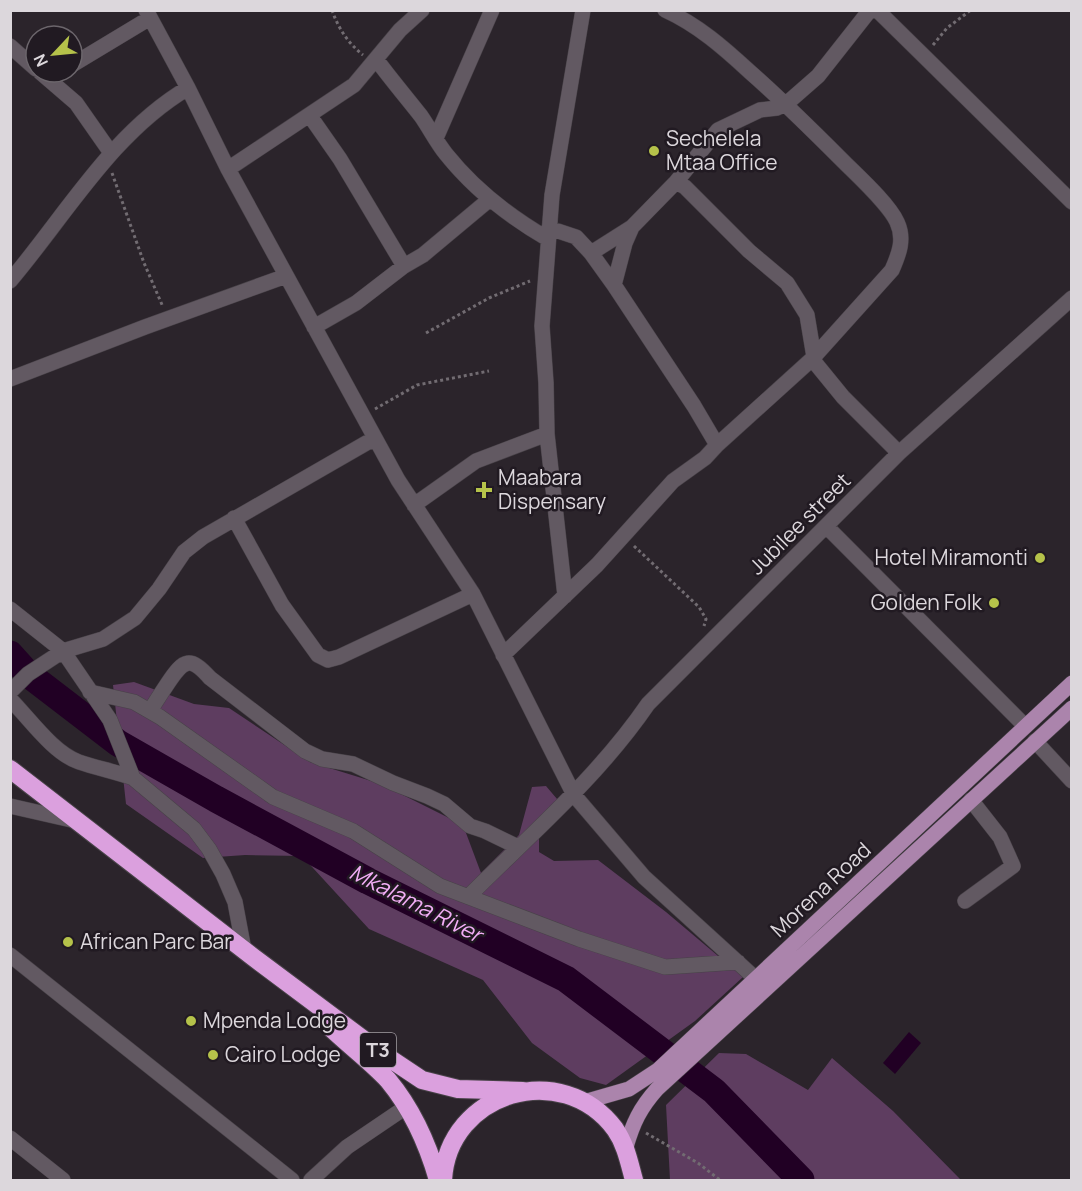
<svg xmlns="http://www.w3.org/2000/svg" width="1082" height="1191" viewBox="0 0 1082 1191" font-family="Manrope,sans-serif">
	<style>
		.green { fill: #5e3d60 }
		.water { fill: #210024 }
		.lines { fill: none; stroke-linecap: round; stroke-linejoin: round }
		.river { stroke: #210024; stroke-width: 27 }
		.minor-casing { stroke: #484248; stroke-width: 16 }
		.major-casing { stroke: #484248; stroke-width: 16 }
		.highway-casing { stroke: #484248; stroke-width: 20 }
		.path { stroke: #726c72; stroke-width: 3; stroke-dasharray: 3 3; stroke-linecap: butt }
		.minor { stroke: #625962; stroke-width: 15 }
		.major { stroke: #ab84ac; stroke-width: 15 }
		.highway { stroke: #dba0de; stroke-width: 18 }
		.poi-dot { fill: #b5c24a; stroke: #211a22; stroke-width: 2 }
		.labels { text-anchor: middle; stroke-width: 5; stroke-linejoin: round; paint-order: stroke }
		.shield { fill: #211a22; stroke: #a49ea4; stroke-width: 1.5 }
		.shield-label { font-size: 20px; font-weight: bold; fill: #dcd7dc }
		.poi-label { font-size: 21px; fill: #dcd7dc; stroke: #211a22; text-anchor: start }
		.street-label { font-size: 21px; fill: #dcd7dc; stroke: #211a22 }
		.water-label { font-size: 22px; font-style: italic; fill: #f1adf5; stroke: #211a22 }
	</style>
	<rect width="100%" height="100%" fill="#2b242b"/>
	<!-- green -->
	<path class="green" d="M134,682L194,704L229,708L310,762L381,784L463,825L481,873L519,835L532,787L546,786L563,806L539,828V852L554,861L598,860L666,912L743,977L695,1021L606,1085L580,1078L532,1043L483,980L369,929L302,856L245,855L203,858L126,804L113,685Z
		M719,1053L746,1054L808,1090L832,1058L893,1111L961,1180H670L666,1105Z"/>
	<!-- water -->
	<path class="water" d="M909,1032L921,1043L895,1074L883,1063Z"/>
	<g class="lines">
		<!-- river -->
		<path class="river" d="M10,654L28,674L118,743L216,799L368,881L566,979L714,1091L801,1180"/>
		<defs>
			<path id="minor" d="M146,10L188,88L228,169L398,480L473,594L574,795L644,877L756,979
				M665,10C698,25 724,48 750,72C782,100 812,130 843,161C858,176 889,204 897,222C905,239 899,254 892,270L812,359L843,397L899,453
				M877,10L1072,202
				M10,46L36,69
				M376,59C390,78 406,97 421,116C430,129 437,143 446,154C474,189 510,217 548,239
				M72,65L150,18
				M40,72L76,103L111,153
				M310,116L340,159L404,266
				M436,138L492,10
				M228,169L354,85L400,30L422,10
				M676,182L685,187L749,251L787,283L807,315L814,357
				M549,228L576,237L591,253L614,285
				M591,253L632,227
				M10,281C66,215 112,133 188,88
				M314,327L356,303L404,266L423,255L490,199
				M10,379L145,327L286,276
				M717,445L812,359
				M414,505L476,461L547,434
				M234,518L282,605L318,655L328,660L339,657L473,594
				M826,526L1025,726
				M565,596L547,434L546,383L542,326L552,195L583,10
				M10,609L63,651L110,720L133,778L194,829L209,849L223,874L235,902L244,950
				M503,655L597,565L673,481L705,458L717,445L694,406L614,285L625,243L632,227L676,182L718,130L760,110L777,108L786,104L818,76L870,10
				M10,692L28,674L63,651L103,639L135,618L159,589L184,552L203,537L375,438
				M90,692L134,702L160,717L273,797L353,831L440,886L579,939L665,967L738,962
				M10,699C29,718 53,753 79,762C97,768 116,772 133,778
				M150,711C156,701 162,692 168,683C184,659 190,656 210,678L305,751L322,759L353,764L393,783L427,796L444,804L470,826L485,831L518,847
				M1035,741L1072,781
				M10,806L76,821
				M469,896C531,834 598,777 648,704L899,453L1072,298
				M965,901L1013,866L1000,837L971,800
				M10,955L292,1180
				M10,1138L63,1180
				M311,1180L347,1147L406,1107"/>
			<path id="major" d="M584,1102L629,1089L658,1070L1072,683
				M626,1147C633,1123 640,1108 657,1089L1072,708"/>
			<path id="highway" d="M10,769L253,957L380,1052L422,1080L458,1089L523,1091
				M332,1029C350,1046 371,1062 388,1080C412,1109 428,1145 438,1180
				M443,1180C448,1092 562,1058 615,1129C626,1145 629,1162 634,1180"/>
		</defs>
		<!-- minor casing -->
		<use href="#minor" class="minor-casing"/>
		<!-- major casing -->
		<use href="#major" class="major-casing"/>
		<!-- highway casing -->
		<use href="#highway" class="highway-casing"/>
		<!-- path -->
		<path class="path" d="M332,10C338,28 348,43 363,55
			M933,45L947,28L971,10
			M112,173L144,263L163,307
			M426,333L489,298L530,281
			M375,409L417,385L489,371
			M634,546L699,607L706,619L704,626
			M646,1133L698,1163L720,1180"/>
		<!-- minor -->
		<use href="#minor" class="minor"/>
		<!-- major -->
		<use href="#major" class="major"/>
		<!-- highway -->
		<use href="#highway" class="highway"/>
	</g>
	<!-- markers -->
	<g class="poi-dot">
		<circle cx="654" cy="151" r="6"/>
		<path d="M481 481h6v6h6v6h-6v6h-6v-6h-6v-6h6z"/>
		<circle cx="1040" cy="558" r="6"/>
		<circle cx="994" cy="603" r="6"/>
		<circle cx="68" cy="942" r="6"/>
		<circle cx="191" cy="1021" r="6"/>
		<circle cx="213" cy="1055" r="6"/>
	</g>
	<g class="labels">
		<!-- shield labels -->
		<rect class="shield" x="360" y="1033" width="36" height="34" rx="4.5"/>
		<g class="shield-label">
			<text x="378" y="1057">T3</text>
		</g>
		<!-- poi labels -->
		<g class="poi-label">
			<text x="666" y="146">Sechelela<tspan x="666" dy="24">Mtaa Office</tspan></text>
			<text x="498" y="485">Maabara<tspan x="498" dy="24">Dispensary</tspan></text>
			<text x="1028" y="565" text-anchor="end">Hotel Miramonti</text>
			<text x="982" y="610" text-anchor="end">Golden Folk</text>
			<text x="80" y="949">African Parc Bar</text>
			<text x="203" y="1028">Mpenda Lodge</text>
			<text x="225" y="1062">Cairo Lodge</text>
		</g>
		<!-- street labels -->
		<g class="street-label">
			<text transform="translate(800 524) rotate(-45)" y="7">Jubilee street</text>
			<text transform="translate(821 890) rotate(-43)" y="7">Morena Road</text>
		</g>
		<!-- water labels -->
		<g class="water-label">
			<text transform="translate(416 903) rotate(27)" y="8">Mkalama River</text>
		</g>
	</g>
	<!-- border -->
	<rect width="1082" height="1191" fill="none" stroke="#dcd7dc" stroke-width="24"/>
	<!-- north arrow -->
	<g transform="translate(54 54) rotate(244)"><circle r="28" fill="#211a22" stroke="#6c666c" stroke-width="1.5"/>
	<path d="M0-4.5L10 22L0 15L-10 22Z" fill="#b5c24a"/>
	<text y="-9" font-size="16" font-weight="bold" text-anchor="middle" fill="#dcd7dc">N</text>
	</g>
</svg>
